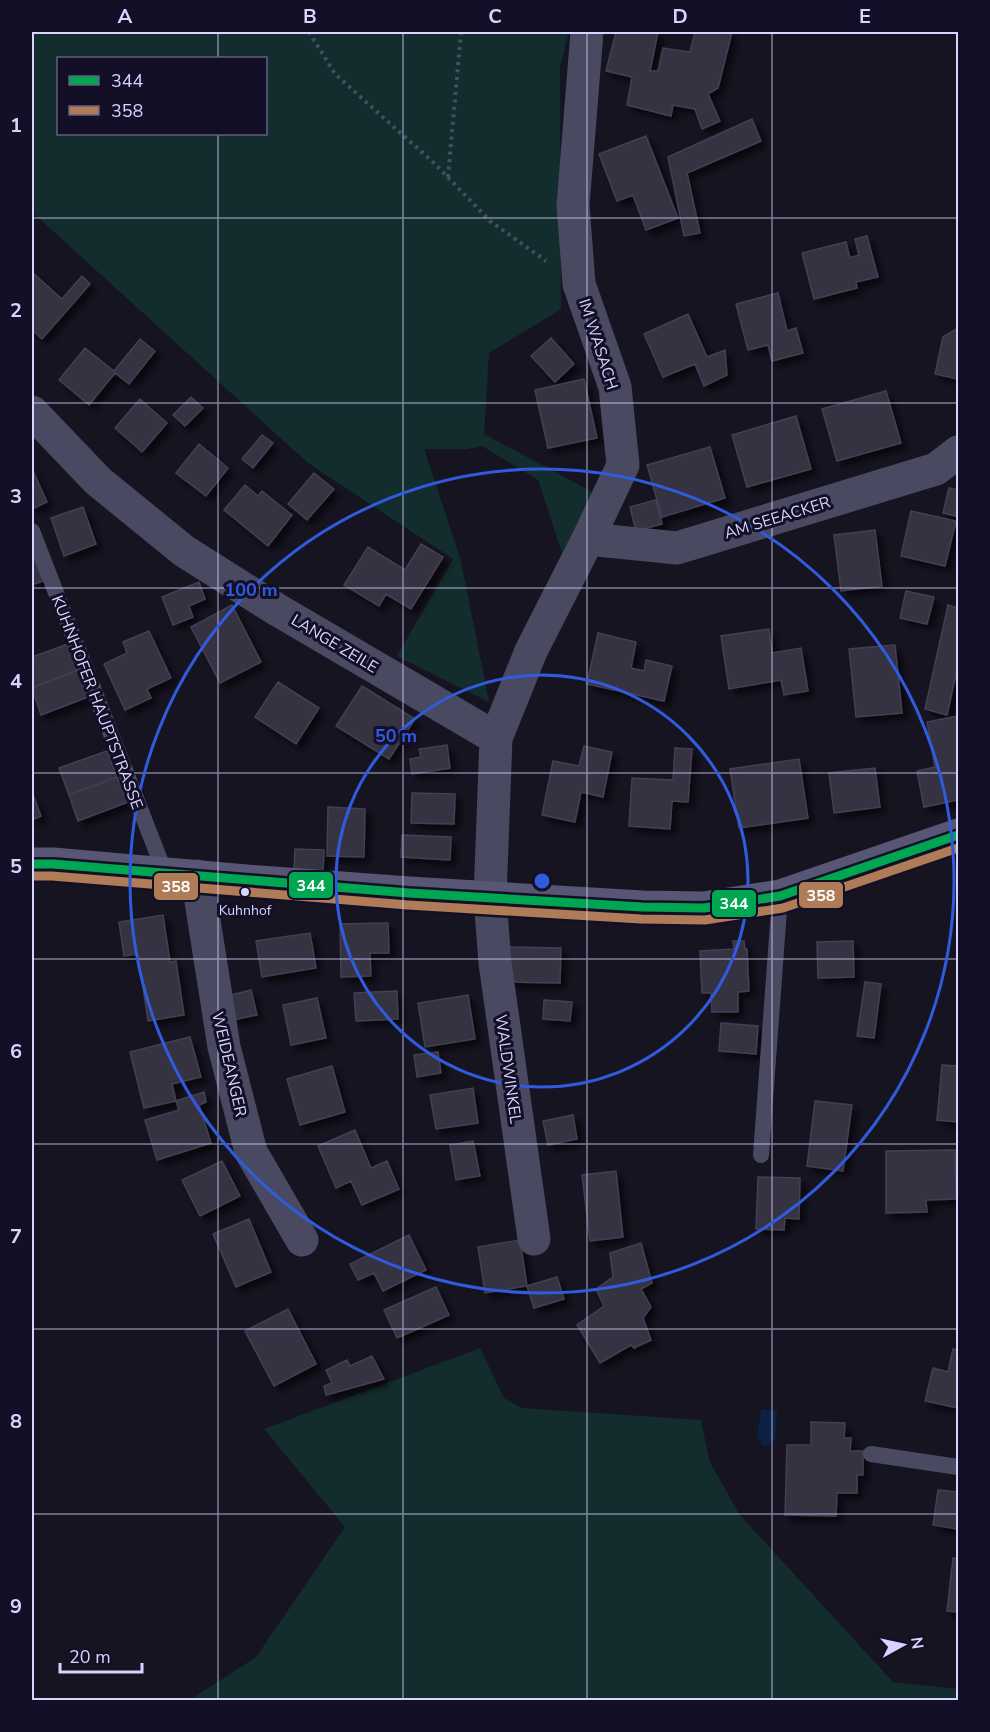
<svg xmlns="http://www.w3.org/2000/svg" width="990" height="1732" viewBox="0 0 990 1732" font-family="'Nunito Sans',sans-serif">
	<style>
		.green { fill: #132c2d; fill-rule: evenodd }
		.water { fill: #0d2144 }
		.building { fill: #343243; stroke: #433f54; stroke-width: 1.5; filter: url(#shadow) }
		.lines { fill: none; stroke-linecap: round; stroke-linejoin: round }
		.path { stroke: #44505f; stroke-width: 4; stroke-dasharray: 3 4.5; stroke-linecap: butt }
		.lane { stroke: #4a4962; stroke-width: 16 }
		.street { stroke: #4a4962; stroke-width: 33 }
		.secondary { stroke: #575674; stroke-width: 33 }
		.bus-1-casing { stroke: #130f26; stroke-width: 14 }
		.bus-2-casing { stroke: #130f26; stroke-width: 14 }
		.bus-1 { stroke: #00a651; stroke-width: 9 }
		.bus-2 { stroke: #b07c57; stroke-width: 9 }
		.grid { fill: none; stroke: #d9d4ff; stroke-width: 1.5; stroke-opacity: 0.55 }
		.ring { fill: none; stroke: #305bdc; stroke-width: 3 }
		.bus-dot { fill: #d9d4ff; stroke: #130f26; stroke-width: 2 }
		.labels { text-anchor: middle; stroke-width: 6; stroke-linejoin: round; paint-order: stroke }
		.bus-label { font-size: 14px; fill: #d9d4ff; stroke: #130f26 }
		.street-label { font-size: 16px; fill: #d9d4ff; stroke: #130f26 }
		.centre { fill: #305bdc; stroke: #130f26; stroke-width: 3 }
		.ring-label { font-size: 18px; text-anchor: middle; font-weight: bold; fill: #305bdc; stroke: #130f26; stroke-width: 6; stroke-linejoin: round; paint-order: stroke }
		.line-badge { stroke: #130f26; stroke-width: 2 }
		.badge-label { font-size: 16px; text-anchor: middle; font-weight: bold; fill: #fff }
		.neatline { fill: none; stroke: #d9d4ff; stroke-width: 2 }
		.grid-label { font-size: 20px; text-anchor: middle; font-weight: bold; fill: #d9d4ff }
	</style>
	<defs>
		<filter id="shadow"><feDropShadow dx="5.5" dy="5.5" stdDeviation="3" flood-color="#0009"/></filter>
	</defs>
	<rect width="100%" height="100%" fill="#161421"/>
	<!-- green -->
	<path class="green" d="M32,32H569L560,67L561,309L489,353L484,434L596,494L564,559L538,480L482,446L467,449H424L461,561L489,702L397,656L453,559L308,463L32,212ZM58,58H266V134H58Z
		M480,1348L504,1398L521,1408L701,1420L709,1460L739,1514L893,1682L958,1689V1700H190L256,1657L345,1527L264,1429Z"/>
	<!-- water -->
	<path class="water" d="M761,1409L777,1411L775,1442L771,1441L769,1446L762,1445L761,1440L757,1439Z"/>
	<!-- building -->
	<path class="building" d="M616,32H658L650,71H658L663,48L690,52L695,32H732L718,88L708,94L720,121L702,129L695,109L673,105L671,116L627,105L632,77L606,71Z
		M752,119L761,141L687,173L700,233L684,236L668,157Z
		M646,136L678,218L646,230L633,195L617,201L599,154Z
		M867,236L878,277L856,282L857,288L814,299L802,253L846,242L850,258L859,255L855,239Z
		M34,274L62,299L82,276L90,284L42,339L32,330V277Z
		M778,293L787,331L796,328L803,353L772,361L768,345L748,350L736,304Z
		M688,314L707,357L725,350L727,375L704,386L695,364L663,377L644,334Z
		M958,328V379L935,374L943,337Z
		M551,338L574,364L555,382L531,356Z
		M140,339L155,351L129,384L115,373L89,405L59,380L85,348L114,371Z
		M584,379L597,438L548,448L535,390Z
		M886,391L901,443L837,461L822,409Z
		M191,397L203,408L185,426L173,415Z
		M140,399L167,423L142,452L115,428Z
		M796,416L811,469L747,487L732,435Z
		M262,435L273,443L253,468L242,459Z
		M199,444L228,468L206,496L176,473Z
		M710,447L725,498L662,517L647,465Z
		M32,469L47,502L32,509Z
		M314,473L334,489L307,520L288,504Z
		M245,485L258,496L262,491L292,515L268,546L224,510Z
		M949,488L958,490V510H956L955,516L943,513Z
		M656,500L662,524L636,531L630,507Z
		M83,507L96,544L64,556L51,518Z
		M911,511L956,521L945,566L901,556Z
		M875,530L882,586L841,591L834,535Z
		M421,544L443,557L411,609L386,594L379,606L344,585L368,547L405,570Z
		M32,553L43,581L32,585Z
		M199,582L205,599L189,606L193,617L173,625L162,597Z
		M906,591L934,597L927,624L900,618Z
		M232,605L261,662L220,683L191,627Z
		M948,605L958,608V665L947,715L925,709Z
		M769,629L772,653L801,648L808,691L784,695L781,680L729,689L721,636Z
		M149,631L171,678L147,689L151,698L125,710L104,664L127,653L123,642Z
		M598,633L636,642L631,668L644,671L646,660L672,666L664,701L587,684Z
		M68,644L78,670L32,688V657Z
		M895,645L902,713L856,717L849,649Z
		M78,670L88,697L41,715L32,688Z
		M278,682L319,708L296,744L255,717Z
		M362,686L415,719L389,759L336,726Z
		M958,716V800L924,807L917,771L935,767L927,722Z
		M447,745L450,768L412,774L410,759L421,757L419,749Z
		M584,746L612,752L603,797L581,792L575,822L542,815L553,761L579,766Z
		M675,748L692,749L688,802L672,801L670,829L629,826L632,778L673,780Z
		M107,751L117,777L69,795L59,768Z
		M799,759L808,818L739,828L730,769Z
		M875,768L880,807L834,813L829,773Z
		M117,777L128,802L78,821L69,795Z
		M32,792L41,816L32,820Z
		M412,793L455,794L454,824L411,823Z
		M328,807L365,809L364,857L327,856Z
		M402,835L451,837L450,860L401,857Z
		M295,849L324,850L323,871L294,870Z
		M163,915L170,962L176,961L184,1015L148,1021L138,954L124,956L119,922Z
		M388,923L389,953H370L371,976L341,977L340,924Z
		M310,933L316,968L262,977L256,941Z
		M733,941H744L745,949H747L749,991L738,992V1012H712L711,993H702L700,951L734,949Z
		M853,941L854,977L818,978L817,942Z
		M507,947L561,948L560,983L507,982Z
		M865,982L881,984L874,1038L857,1036Z
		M251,990L257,1015L232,1020L227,996Z
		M397,991L398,1019L356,1021L354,993Z
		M468,995L475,1039L425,1047L418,1003Z
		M317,998L326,1038L291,1045L283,1005Z
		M544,1000L572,1002L570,1021L543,1019Z
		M721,1023L758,1026L756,1054L719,1051Z
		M190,1037L201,1077L172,1084L176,1101L144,1108L130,1052Z
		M438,1052L441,1073L417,1077L414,1055Z
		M942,1065L958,1066V1122L937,1120Z
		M332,1066L345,1112L300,1125L287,1079Z
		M473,1088L478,1123L436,1129L430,1095Z
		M204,1092L206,1102L199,1105L211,1143L157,1160L145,1120L179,1110L176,1101Z
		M815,1101L852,1105L843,1171L807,1166Z
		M573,1115L577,1139L548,1145L543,1121Z
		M355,1130L371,1168L387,1161L399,1189L362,1205L351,1181L336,1188L318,1146Z
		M473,1141L480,1176L456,1180L450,1145Z
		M955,1150L956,1199L926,1200L927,1212L886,1213V1151Z
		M222,1161L240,1196L200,1216L182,1180Z
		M616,1171L623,1237L590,1241L582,1175Z
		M758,1177L800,1178L799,1219L785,1218L784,1230L756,1229Z
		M249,1219L271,1272L236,1287L213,1234Z
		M409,1235L426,1270L383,1291L374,1273L358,1280L350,1264Z
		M520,1240L527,1286L485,1293L478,1247Z
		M641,1243L652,1283L641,1289L651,1307L643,1318L651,1340L634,1348L631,1345L600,1363L577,1325L604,1306L596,1289L613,1277L610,1253Z
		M557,1277L564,1299L534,1308L527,1286Z
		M436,1287L449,1315L397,1338L384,1310Z
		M288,1309L316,1364L274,1386L245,1331Z
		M953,1349L958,1350V1408L925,1401L933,1368L948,1372Z
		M372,1356L384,1379L326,1395L324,1386L332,1383L326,1370L347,1360L350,1366Z
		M811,1422L845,1423L844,1438H851L850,1451H863V1475H857V1493H837L836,1516L785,1515L787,1445H811Z
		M938,1490L958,1492V1529L933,1525Z
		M953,1558L958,1559V1612L947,1611Z"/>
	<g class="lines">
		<!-- path -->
		<path class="path" d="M309,32L335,74L435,164L490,221L546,261
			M448,177L461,32"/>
		<!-- lane -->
		<path class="lane" d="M32,531L165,873
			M761,1155L780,896
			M871,1454L958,1467"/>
		<!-- street -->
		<path class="street" d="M32,412L98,481L184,551L276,609L496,738
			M588,539L677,548L936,469L958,452
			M197,876L224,1047L251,1152L302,1240
			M534,1239L495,963L490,898L496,738L531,651L588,539L623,465L615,387L579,284L573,205L587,32"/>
		<!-- secondary -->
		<path class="secondary" d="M32,864H53L246,881L409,893L642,907L704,908L780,896L958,835"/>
		<defs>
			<path id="bus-1" d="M32,864H53L409,893L642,907L704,908L780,896L958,835"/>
			<path id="bus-2" d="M32,876H52L408,905L641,919L705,920L783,908L958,848"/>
		</defs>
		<!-- bus-1 casing -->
		<use href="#bus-1" class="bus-1-casing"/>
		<!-- bus-2 casing -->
		<use href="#bus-2" class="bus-2-casing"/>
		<!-- bus-1 -->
		<use href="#bus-1" class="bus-1"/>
		<!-- bus-2 -->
		<use href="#bus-2" class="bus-2"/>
	</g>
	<!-- grid -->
	<path class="grid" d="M218,32V58M403,32V1700M587,32V1700M772,32V1700M218,134V1700M32,218H958M32,403H958M32,588H958M32,773H958M32,959H958M32,1144H958M32,1329H958M32,1514H958"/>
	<!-- distance rings -->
	<g class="ring">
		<circle cx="542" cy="881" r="206"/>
		<circle cx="542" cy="881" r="412"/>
	</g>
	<!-- markers -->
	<circle class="bus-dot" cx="245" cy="892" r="5"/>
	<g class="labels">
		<!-- bus labels -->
		<g class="bus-label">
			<text x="245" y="915">Kuhnhof</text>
		</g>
		<!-- street labels -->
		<g class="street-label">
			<text transform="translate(599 344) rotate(72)" y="6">IM WASACH</text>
			<text transform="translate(777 517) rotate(-17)" y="6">AM SEEACKER</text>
			<text transform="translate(335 643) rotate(31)" y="6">LANGE ZEILE</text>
			<text transform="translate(98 702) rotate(69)" y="6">KUHNHOFER HAUPTSTRASSE</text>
			<text transform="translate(230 1064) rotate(77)" y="6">WEIDEANGER</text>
			<text transform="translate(509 1069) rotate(82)" y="6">WALDWINKEL</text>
		</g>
	</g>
	<circle cx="542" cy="881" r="9" class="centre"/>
	<g class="ring-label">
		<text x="251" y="596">100 m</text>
		<text x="396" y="742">50 m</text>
	</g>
	<g class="line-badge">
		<rect x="288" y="871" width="46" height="28" rx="6" fill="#00a651"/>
		<rect x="153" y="872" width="46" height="29" rx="6" fill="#b07c57"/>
		<rect x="798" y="881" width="46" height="28" rx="6" fill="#b07c57"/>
		<rect x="711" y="889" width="46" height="29" rx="6" fill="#00a651"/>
	</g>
	<g class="badge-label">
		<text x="311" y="891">344</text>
		<text x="176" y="892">358</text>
		<text x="821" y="901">358</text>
		<text x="734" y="909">344</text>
	</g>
	<!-- border -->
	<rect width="990" height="1732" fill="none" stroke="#130f26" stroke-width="66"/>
	<!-- legend -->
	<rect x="57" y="57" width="210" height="78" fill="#130f26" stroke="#625e7d" stroke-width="1.5"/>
	<rect x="69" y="76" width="30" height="9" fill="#00a651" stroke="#625e7d" stroke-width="1.5"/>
	<text x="111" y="87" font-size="18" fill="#d9d4ff">344</text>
	<rect x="69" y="106" width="30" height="9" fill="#b07c57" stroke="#625e7d" stroke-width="1.5"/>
	<text x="111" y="117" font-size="18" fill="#d9d4ff">358</text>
	<!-- north arrow -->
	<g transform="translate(903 1645) rotate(82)" stroke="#130f26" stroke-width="4.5" paint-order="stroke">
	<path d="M0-4.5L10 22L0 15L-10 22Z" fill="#d9d4ff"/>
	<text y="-9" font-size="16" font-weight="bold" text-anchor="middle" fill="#d9d4ff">N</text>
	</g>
	<!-- scale -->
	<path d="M60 1663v9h82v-9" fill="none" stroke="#d9d4ff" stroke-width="3"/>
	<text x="69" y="1663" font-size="18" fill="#d9d4ff" stroke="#130f26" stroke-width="4.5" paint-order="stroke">20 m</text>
	<rect x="33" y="33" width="924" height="1666" class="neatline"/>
	<g class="grid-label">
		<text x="125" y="23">A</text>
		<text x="310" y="23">B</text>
		<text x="495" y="23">C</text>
		<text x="680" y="23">D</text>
		<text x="865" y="23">E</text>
		<text x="16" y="132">1</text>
		<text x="16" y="317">2</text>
		<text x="16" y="503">3</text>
		<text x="16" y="688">4</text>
		<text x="16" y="873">5</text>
		<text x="16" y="1058">6</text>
		<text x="16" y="1243">7</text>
		<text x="16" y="1428">8</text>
		<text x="16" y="1613">9</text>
	</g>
</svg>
